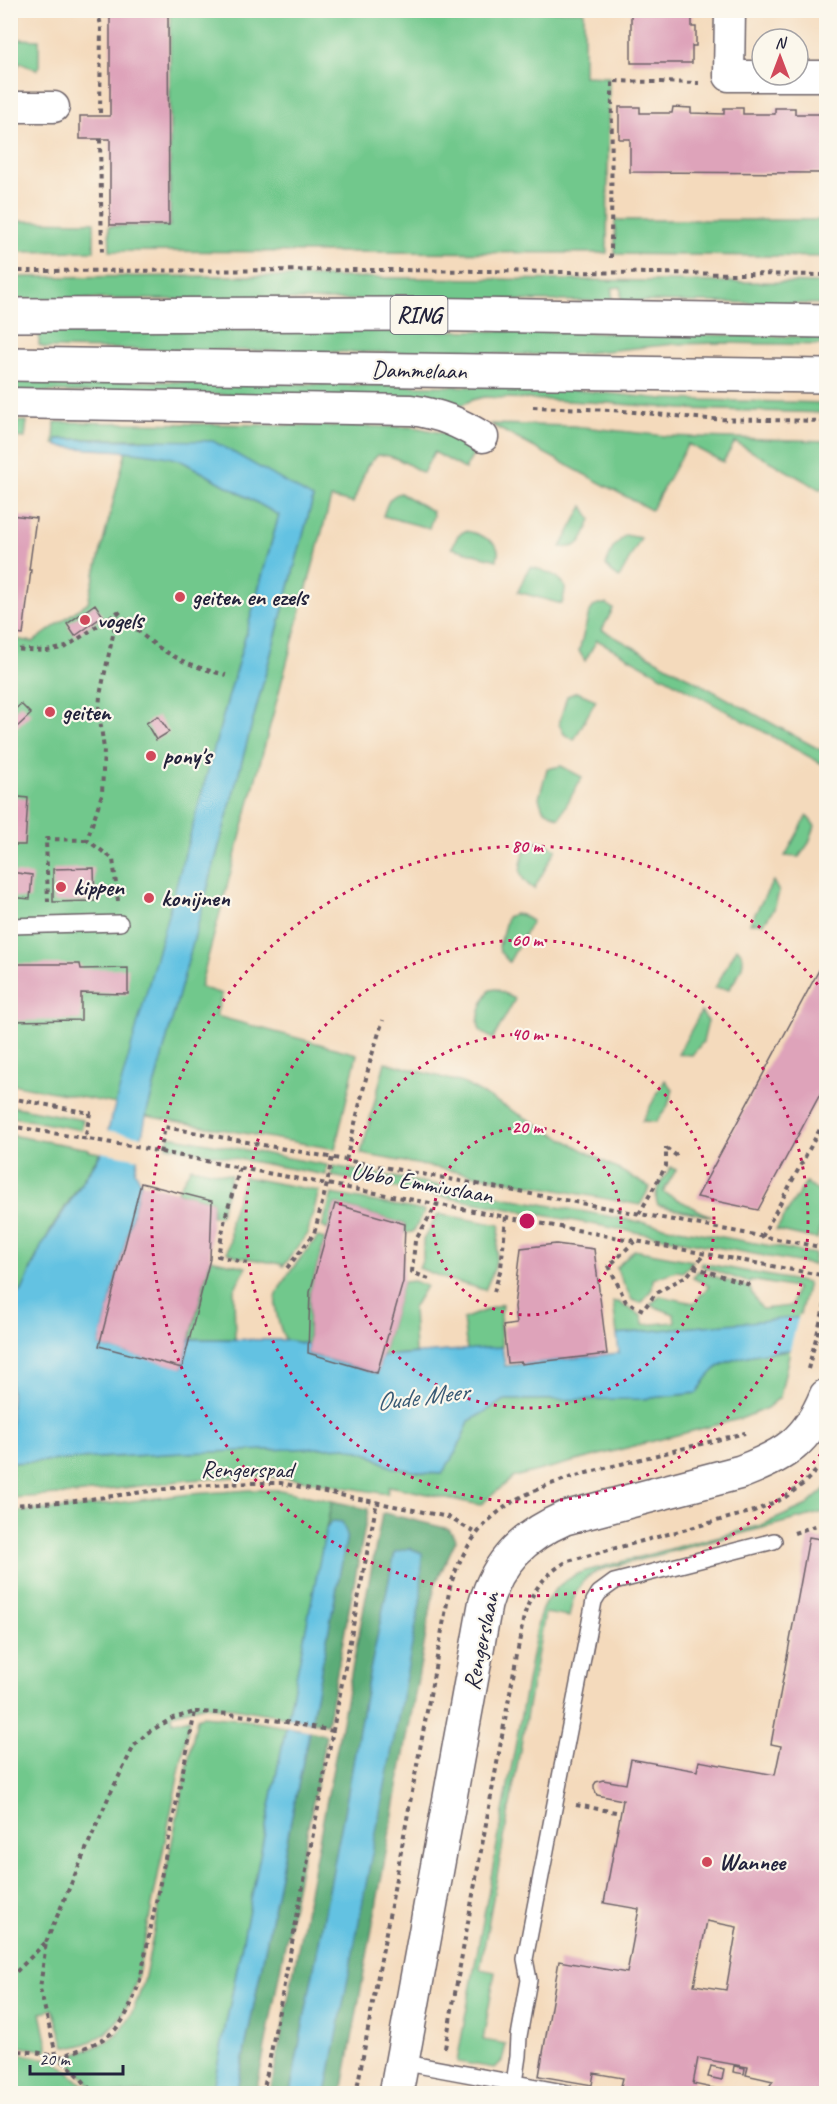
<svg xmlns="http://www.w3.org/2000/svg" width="837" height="2104" viewBox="0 0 837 2104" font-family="Caveat,sans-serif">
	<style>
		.green { fill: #71c88c; stroke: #4a7564; stroke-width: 1.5 }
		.forest { fill: #5cac78; stroke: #3f675a; stroke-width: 1.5 }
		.water { fill: #64c2e2; stroke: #43728e; stroke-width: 1.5 }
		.pier { fill: #f4dabc }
		.building { fill: #dea3ba; fill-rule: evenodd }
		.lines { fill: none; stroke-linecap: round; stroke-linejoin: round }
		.lane-casing { stroke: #6c6268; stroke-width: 18 }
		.street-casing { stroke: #6c6268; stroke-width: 33 }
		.secondary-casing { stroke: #6c6268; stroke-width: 36 }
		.primary-casing { stroke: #6c6268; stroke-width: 36 }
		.path { stroke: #6c6268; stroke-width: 4; stroke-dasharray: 4.5 4.5; stroke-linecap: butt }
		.lane { stroke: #fff; stroke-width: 15 }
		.street { stroke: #fff; stroke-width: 30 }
		.secondary { stroke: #fff; stroke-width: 33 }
		.primary { stroke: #fff; stroke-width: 33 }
		.ring { fill: none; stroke: #c2185b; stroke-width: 3; stroke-dasharray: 3 6 }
		.poi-dot { fill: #d1495b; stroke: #fbf7ec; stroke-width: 2 }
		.labels { text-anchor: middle; stroke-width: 4.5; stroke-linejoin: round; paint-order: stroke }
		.shield { fill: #fbf7ec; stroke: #636270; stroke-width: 1.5 }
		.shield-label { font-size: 22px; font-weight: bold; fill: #22223b }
		.street-label { font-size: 24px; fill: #22223b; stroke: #fbf7ec }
		.poi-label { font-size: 24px; font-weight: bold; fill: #22223b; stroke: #fbf7ec; text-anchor: start }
		.water-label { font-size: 26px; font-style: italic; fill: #395a75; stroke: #fbf7ec }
		.centre { fill: #c2185b; stroke: #fbf7ec; stroke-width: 3 }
		.ring-label { font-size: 18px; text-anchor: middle; font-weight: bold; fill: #c2185b; stroke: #fbf7ec; stroke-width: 4.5; stroke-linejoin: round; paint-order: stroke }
	</style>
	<rect width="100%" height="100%" fill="#fbf7ec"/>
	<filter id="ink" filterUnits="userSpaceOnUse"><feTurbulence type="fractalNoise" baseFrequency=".0167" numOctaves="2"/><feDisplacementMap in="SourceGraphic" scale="12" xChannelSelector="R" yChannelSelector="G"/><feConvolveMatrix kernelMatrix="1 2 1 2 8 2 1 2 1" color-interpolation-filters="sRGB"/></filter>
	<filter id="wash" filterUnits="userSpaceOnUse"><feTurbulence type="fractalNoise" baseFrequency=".008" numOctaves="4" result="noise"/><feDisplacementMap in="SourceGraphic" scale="24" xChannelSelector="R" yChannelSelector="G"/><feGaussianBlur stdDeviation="1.35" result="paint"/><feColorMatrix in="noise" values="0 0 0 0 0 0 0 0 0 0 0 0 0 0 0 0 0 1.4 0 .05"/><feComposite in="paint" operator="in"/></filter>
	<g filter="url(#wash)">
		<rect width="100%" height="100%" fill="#f4dabc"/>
		<!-- green -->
		<path class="green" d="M10,11H18V39L39,40V66L37,70L20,62L14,74L11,72Z
			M102,11H584V76L609,77L607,253L110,251L109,226H170V13H102Z
			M615,220H826V257L615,254Z
			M11,221L94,222V251L11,252Z
			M244,276L826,283V304L621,301V287L612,288V301L11,299L10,277Z
			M345,330L514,331L826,337V345L722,343L675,344L565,355L45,348L39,345V333L41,331Z
			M11,379L556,388L664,399L826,403V413L682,409L607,403L484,397L472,400L457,407L444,401L427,398L11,391Z
			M27,421L25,438L11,437L10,422Z
			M55,422L414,427L447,434L476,450L465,469L434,452L423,473C409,465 394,454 378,455L367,466L353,503L331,498L200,987L222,994L216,1016L357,1054L335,1149L146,1116L313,498L142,439H57V444H54Z
			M490,424L573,426L666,436L826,441V480L821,490L735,442L723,462L688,444L651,510Z
			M126,451L163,455L180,460L279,515L116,1104L11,1084L10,638L33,642L88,602Z
			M400,493L432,511L433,516L429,528L383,516C387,504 388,497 400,493Z
			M583,506L591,519C585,536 581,550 561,547Z
			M465,531C473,532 496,540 498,550C499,553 497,557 497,560L452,548L458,535Z
			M625,535L641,538L619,578L611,572L606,565L613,548Z
			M531,567C541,569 564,577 565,588C565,593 563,599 562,604L518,592L526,573Z
			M598,604H606L613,609L602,630L826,753V766L597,640L585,661L579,651L589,613L594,606Z
			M577,692L596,700L574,740L564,734L559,724L567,696Z
			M561,766L582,777L559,818L543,809L539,798L547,769Z
			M807,816L815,826L809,843L799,857L785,856Z
			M535,841L543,842L556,849L534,889C513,875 521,865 527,844Z
			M773,881L779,892L774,909L764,923H750Z
			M514,914L522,915L532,921L509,962L500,952L499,946L507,917Z
			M737,948C751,960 737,977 729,989L715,988Z
			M496,989L515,999L493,1039C489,1036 483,1034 480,1030C475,1021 483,998 490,990Z
			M701,1012L708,1021L703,1042L692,1055L678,1054Z
			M385,1062L463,1083L650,1187L640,1205L361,1154Z
			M665,1080L673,1090L667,1108L656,1122L642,1121Z
			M11,1106L83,1120L81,1130L11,1117Z
			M10,1135L89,1149V1151L100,1153C77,1190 50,1226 32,1266C27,1278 25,1295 10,1299Z
			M169,1136L327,1165L326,1175L167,1146Z
			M333,1166L815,1254L813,1265L331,1176Z
			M191,1167L231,1175L220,1216H212V1201L177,1192Z
			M671,1167L676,1170L663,1192L712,1217L658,1205C651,1191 664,1179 671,1167Z
			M244,1177L319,1191L307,1235L283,1266L281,1264L239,1257L227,1252L230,1241V1220Z
			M806,1182L826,1198V1205L817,1239L776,1230Z
			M332,1194L425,1211L413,1232L405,1233V1224L335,1204L328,1229L322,1227Z
			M438,1214L500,1225L495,1267L485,1290L446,1279L419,1268L423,1259V1240Z
			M318,1237L325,1239L310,1292L308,1344L285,1340C280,1328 274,1312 276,1299C277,1284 307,1250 318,1237Z
			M634,1250L693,1261L683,1272L676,1271L653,1279L652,1289L641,1303L632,1300L616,1268Z
			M210,1259L246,1267L234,1290L235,1339H190Z
			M702,1263L808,1283L799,1318L617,1334L613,1302H618L642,1316L643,1325L675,1322L674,1314L650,1305L660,1296L694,1303L709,1286L693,1278L698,1271L750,1288L752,1294L762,1309L792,1306L796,1288L750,1280V1283L701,1266Z
			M414,1281L426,1286L413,1308L415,1353L382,1356L403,1282Z
			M502,1304L500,1324L502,1347L467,1350L463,1319Z
			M790,1350L780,1397L767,1408L743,1418L514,1477L480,1505L389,1486L387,1494L282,1477L251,1476L188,1480L75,1494L11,1498V1463L182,1453L346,1447L369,1454L391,1467L425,1473L442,1474L457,1450L469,1421L505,1400L642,1399L697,1393C702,1387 706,1378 711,1373C731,1354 764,1354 790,1350Z
			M826,1488V1510L824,1512L600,1570C578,1579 573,1596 569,1617L545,1613L480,1969L495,1972L483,2040L506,2044L502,2061L495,2068L457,2062L539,1617C546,1595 560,1581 582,1572L762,1525L807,1505Z
			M251,1490H280L332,1501L288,1717L233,1708L202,1706L172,1714L173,1722L190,1718L137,1979C127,2008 118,2032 87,2043C79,2046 74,2048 65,2046L53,2009L41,2013L48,2046L47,2051L23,2047L11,2048V1512L76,1508L190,1494Z
			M202,1716L237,1719L286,1727L212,2093H98L65,2058C118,2040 126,2035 144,1981L197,1718Z
			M22,2054L56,2061L83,2085L88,2093H11V2055Z"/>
		<!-- forest -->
		<path class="forest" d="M332,1501L368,1509V1511L327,1724L311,1722L347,1535L332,1521L326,1529Z
			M384,1513L449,1529L456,1540L435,1585L342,2093H326L379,1809L395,1552L367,1685L348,1792L290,2093L270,2094L382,1514Z
			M309,1731L326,1735L256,2093L236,2094Z"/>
		<!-- water -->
		<path class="water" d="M57,439L213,441L313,498L146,1116L135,1171L141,1182L99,1346L182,1367L190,1339L285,1340L308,1344V1354L377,1373L382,1356L502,1347L505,1366L619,1353L617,1334L826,1315V1347C800,1349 743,1352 721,1365C710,1372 704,1382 697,1393L642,1399L505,1400L469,1421L457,1450L442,1474L425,1473L391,1467L369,1454L346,1447L182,1453L11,1463V1299L22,1291L42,1245L102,1152L279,515L180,460C140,449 98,451 57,446Z
			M332,1521L342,1522L347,1535L311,1722L288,1717L326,1529Z
			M409,1548L422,1553L421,1598L326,2093H290L348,1792L367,1685L395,1552Z
			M286,1727L309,1731L236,2093H212Z"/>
		<!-- pier -->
		<path class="pier" d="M105,1130L144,1137L140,1159L101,1152Z
			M826,1312V1350L789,1353L799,1315Z"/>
		<g id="blocks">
			<!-- building -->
			<path class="building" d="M631,10H692V27H696V46H692V63H631Z
				M110,13H168L169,225H110V139H80V116H110Z
				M619,107H640V113H672L673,107L691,108V113L724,114V108H743V114H775V108H795V114H826V173L630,172V139H619Z
				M10,515L36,518L29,570H31L23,635L10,633Z
				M95,604L103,616L75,636L67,624Z
				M21,704L31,714L17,727L10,720V714Z
				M158,716L169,732L156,740L146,723Z
				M10,796L28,798L25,845H10Z
				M94,868L95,901L53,902V869Z
				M10,872L32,875L30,899L10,897Z
				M826,957V1083L758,1210L697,1197Z
				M10,964H80L81,969L128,968V994L81,993V1020L10,1021Z
				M141,1183L212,1201L210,1259L182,1368L99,1346Z
				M335,1204L405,1224L403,1282L377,1373L308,1353L310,1292Z
				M556,1244L594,1249L607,1354L521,1364V1362L507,1363L503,1326L516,1324L514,1307L521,1248Z
				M809,1537L826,1540V2094H764L773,2081L746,2075L748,2067L698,2058L693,2084L741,2094H635L620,2090L623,2078L594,2073L592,2085L539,2076L559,1961L627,1973L639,1909L604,1903L623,1800L597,1795L594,1788V1785L596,1782L603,1780L626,1784L631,1759L697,1771L699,1761L775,1775L781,1746L771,1744ZM707,1921L737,1927L726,1990L694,1985Z
				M711,2066L724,2069L722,2080L708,2077Z
				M734,2066L745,2068L744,2074L733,2072Z"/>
		</g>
	</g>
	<g filter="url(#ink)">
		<use href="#blocks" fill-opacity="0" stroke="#6c6268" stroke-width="1.5"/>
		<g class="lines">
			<defs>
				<path id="lane" d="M10,926L120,923
					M401,2062L574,2094
					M514,2083L518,2056L519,2036L529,1980L525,1959L594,1601L599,1593L614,1582L774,1541"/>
				<path id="street" d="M730,10L729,76H826
					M10,105L14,107H54
					M10,403L411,410C440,414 458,422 483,437"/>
				<path id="secondary" d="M396,2094L485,1605C498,1560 524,1536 565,1518L741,1472C785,1455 807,1442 826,1396"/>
				<path id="primary" d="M10,315L407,314L826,321
					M10,364L826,376"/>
			</defs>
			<!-- lane casing -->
			<use href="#lane" class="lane-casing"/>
			<!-- street casing -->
			<use href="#street" class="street-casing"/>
			<!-- secondary casing -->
			<use href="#secondary" class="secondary-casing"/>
			<!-- primary casing -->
			<use href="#primary" class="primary-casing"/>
			<!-- path -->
			<path class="path" d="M97,10L101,25L100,116
				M100,139L102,256
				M611,258L612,81L699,83
				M10,271L396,270L826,275
				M533,407L612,410L708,419L826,421
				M10,649L47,651L66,647L118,612
				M118,901L113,859L87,840L102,794L104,749L99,712L100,695L118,612C154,648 176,663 226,675
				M48,902L46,839L87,840
				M10,1098L90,1113L85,1140
				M10,1126L142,1148L240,1168L826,1276
				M666,1148L677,1156
				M160,1153L165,1127L826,1248
				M346,1160L371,1058L383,1020
				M240,1168L225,1218L218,1256L247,1263
				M639,1214L666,1166V1147
				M762,1237L826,1118
				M635,1241L609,1266L626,1302L643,1310L656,1293L688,1275L704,1254
				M694,1267L750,1285
				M287,1268L314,1234L327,1184L332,1157
				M429,1279L412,1272L415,1241L437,1204
				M494,1292L501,1268L506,1217
				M808,1369L826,1300
				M10,1505L75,1501L189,1486L251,1483H281L448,1517L477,1534
				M794,1533L826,1522
				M195,1712C242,1713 287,1722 333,1731
				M576,1805L621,1813
				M10,1978L46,1942L40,1989L57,2058C111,2038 121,2037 140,1980L195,1712L173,1718L147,1733L134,1746L109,1796L46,1942
				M445,2048L523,1621C529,1594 544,1574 568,1561L754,1511L784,1498L803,1484L819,1468
				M10,2051C22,2051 49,2052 59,2059C72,2067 84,2081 93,2094
				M263,2094L377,1501
				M356,2094L450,1587C478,1497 544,1484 625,1463C665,1453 705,1443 745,1433"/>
			<!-- lane -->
			<use href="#lane" class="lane"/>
			<!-- street -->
			<use href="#street" class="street"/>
			<!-- secondary -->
			<use href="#secondary" class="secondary"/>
			<!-- primary -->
			<use href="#primary" class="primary"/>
		</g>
	</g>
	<!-- distance rings -->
	<g class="ring">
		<circle cx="527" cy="1221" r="94"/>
		<circle cx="527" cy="1221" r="187"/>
		<circle cx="527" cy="1221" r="281"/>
		<path d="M826 1447A375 375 0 1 1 826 995"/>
	</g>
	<!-- markers -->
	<g class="poi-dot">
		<circle cx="180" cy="597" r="6"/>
		<circle cx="85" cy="620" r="6"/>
		<circle cx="50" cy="712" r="6"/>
		<circle cx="151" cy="756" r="6"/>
		<circle cx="61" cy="887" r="6"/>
		<circle cx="149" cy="898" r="6"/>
		<circle cx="707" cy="1862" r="6"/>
	</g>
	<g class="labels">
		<!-- shield labels -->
		<rect class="shield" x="390.5" y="296" width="57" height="38" rx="4.5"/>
		<g class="shield-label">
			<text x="419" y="323">RING</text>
		</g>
		<!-- street labels -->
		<g class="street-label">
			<text transform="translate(419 370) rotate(1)" y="8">Dammelaan</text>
			<text transform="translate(422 1183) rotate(10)" y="8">Ubbo Emmiuslaan</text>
			<text x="247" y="1477">Rengerspad</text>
			<text transform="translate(481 1641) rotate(-78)" y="8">Rengerslaan</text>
		</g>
		<!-- poi labels -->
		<g class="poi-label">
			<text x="192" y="605">geiten en ezels</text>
			<text x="97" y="628">vogels</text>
			<text x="62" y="720">geiten</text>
			<text x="163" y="764">pony's</text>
			<text x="73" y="895">kippen</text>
			<text x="161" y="906">konijnen</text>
			<text x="719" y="1870">Wannee</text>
		</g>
		<!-- water labels -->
		<g class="water-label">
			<text transform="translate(422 1396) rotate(-7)" y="9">Oude Meer</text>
		</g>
	</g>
	<circle cx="527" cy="1221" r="9" class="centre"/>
	<g class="ring-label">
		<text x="527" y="852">80 m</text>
		<text x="527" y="946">60 m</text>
		<text x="527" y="1040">40 m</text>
		<text x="527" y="1133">20 m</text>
	</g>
	<!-- margin -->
	<rect width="837" height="2104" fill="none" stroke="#fbf7ec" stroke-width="36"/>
	<!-- north arrow -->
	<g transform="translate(780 57)"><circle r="28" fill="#fbf7ec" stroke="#a4a2a5" stroke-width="1.5"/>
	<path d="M0-4.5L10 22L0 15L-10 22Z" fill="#d1495b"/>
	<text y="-9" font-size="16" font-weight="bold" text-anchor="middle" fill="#22223b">N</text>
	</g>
	<!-- scale -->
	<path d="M30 2065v9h93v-9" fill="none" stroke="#22223b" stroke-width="3"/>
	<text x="39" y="2065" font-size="18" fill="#22223b" stroke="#fbf7ec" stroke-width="4.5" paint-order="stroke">20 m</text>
</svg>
